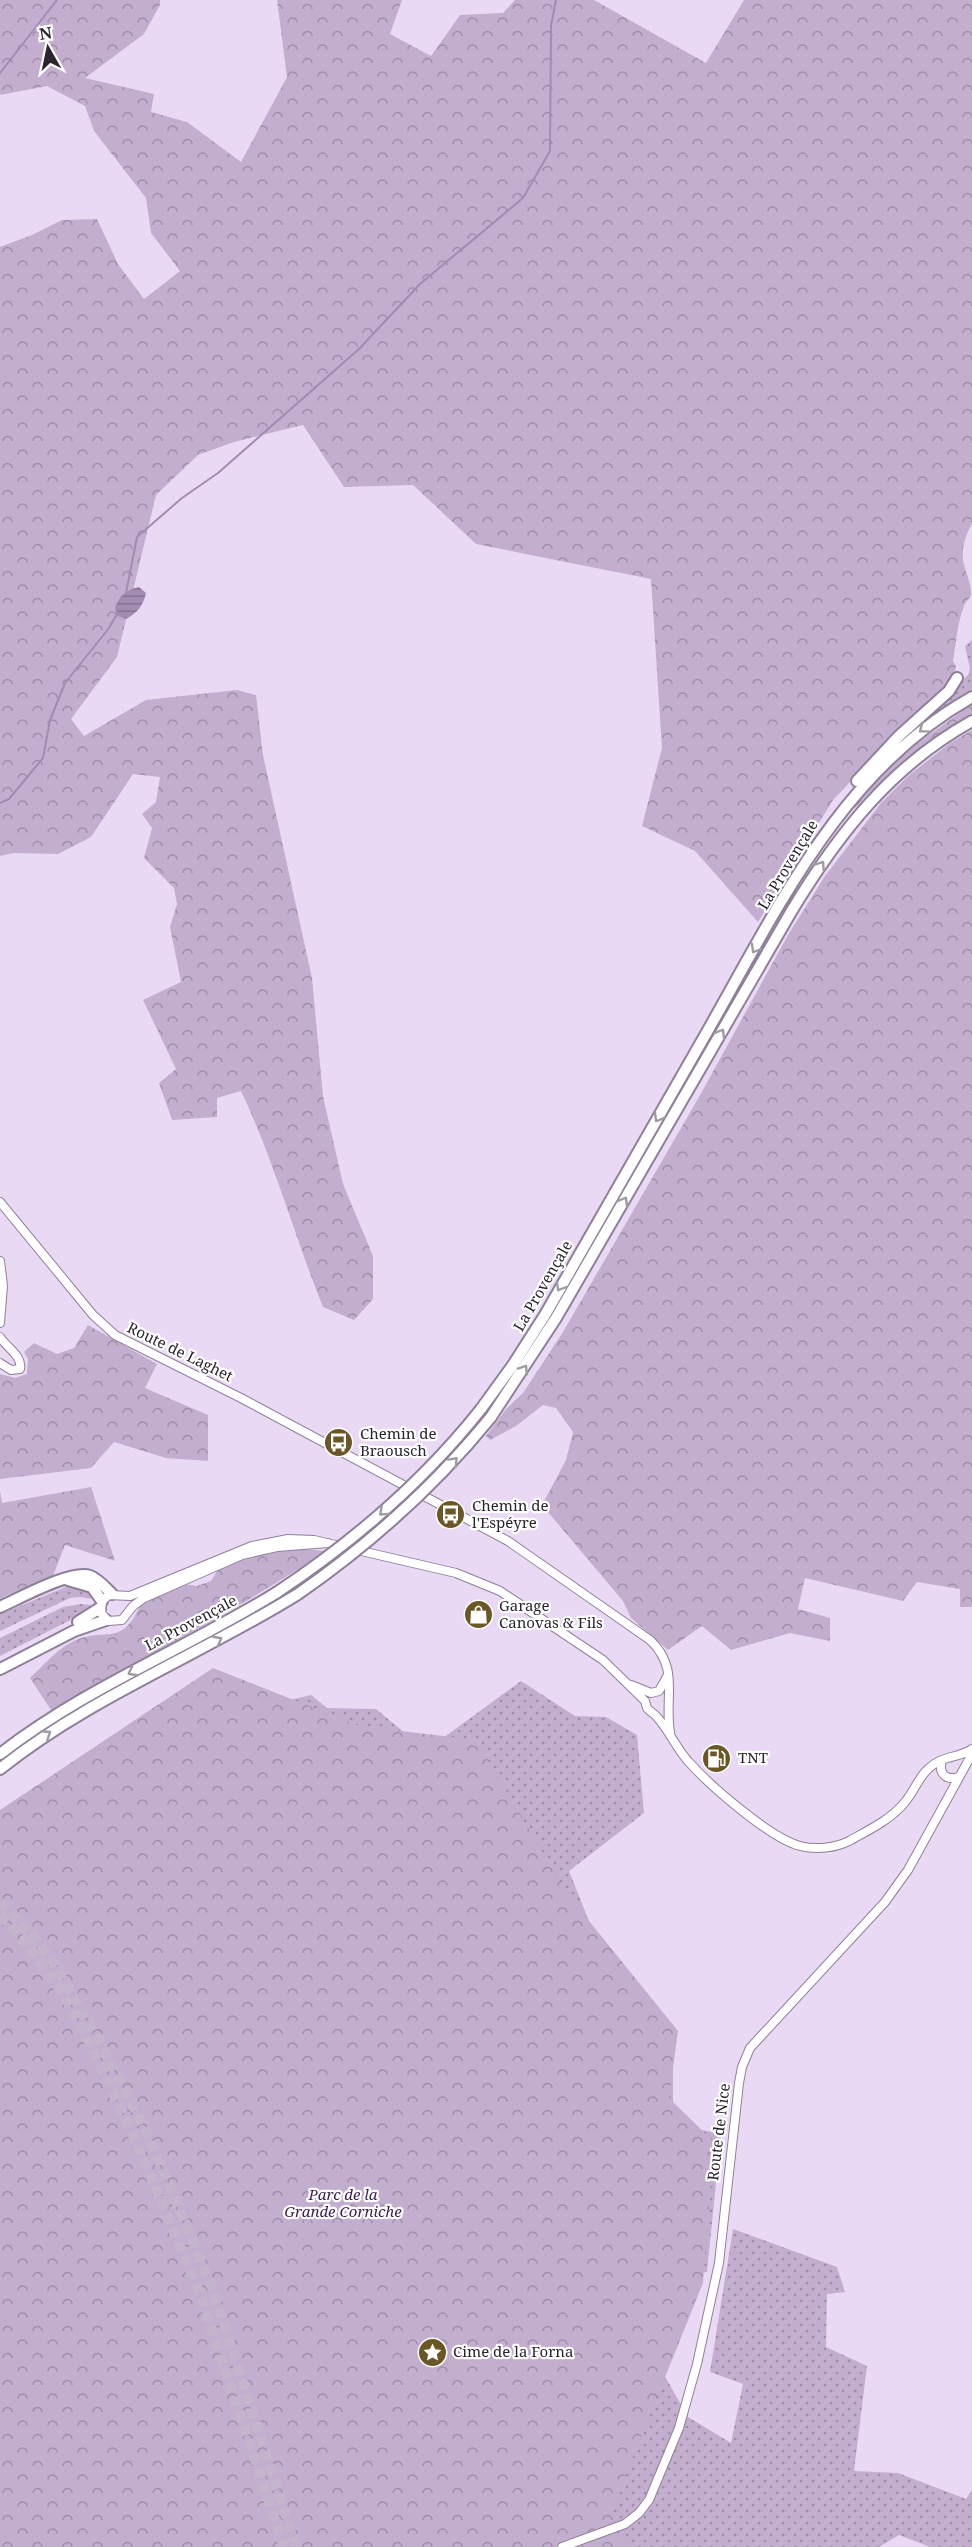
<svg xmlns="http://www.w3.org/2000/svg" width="972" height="2547" viewBox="0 0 972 2547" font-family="'Noto Serif',serif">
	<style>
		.grass { fill: url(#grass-dots) }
		.forest { fill: url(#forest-crowns) }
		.water { fill: url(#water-rules) }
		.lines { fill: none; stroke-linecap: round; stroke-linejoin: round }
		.stream { stroke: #a38bb1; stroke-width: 2 }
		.highway-tunnel { stroke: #c4b5cc; stroke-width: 10; stroke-dasharray: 10 5; stroke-linecap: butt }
		.secondary-casing { stroke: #8f8099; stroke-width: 10 }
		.highway-casing { stroke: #8f8099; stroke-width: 14 }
		.secondary { stroke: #fff; stroke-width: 8 }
		.highway { stroke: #fff; stroke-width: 10 }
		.highway-bridge-casing { stroke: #8f8099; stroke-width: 14; stroke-linecap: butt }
		.highway-bridge { stroke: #fff; stroke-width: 10 }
		.oneway { stroke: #9f9ca1 }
		.labels { text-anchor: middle; stroke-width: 4.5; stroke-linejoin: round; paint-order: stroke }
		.street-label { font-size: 15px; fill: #2a242e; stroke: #fff }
		.poi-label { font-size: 15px; fill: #2a242e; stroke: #fff; text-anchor: start }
		.park-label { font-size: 15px; font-style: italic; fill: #3c1c4d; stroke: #fff }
	</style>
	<defs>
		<pattern id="grass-dots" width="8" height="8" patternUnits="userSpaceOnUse" patternTransform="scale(1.5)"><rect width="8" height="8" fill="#c3aed0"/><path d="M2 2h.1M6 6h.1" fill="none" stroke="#9f8da9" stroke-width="1.8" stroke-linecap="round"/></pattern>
		<pattern id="forest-crowns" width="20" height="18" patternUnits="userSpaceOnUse" patternTransform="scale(1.5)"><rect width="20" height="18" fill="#c3aed0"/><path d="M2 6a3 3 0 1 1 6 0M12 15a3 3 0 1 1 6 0" fill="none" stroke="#9f8da9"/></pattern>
		<pattern id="water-rules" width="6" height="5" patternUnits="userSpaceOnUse" patternTransform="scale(1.5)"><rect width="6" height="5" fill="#a38bb1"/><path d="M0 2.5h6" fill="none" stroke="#857190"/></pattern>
	</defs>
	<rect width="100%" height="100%" fill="#ead9f4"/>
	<!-- grass -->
	<path class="grass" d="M972,640V689L925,718L924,716L968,675L970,669L965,646Z
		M66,1587C78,1586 89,1588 93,1599L80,1597L70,1598L0,1631V1614Z
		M81,1604L90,1605L92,1609L0,1656V1638L63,1607Z
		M521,1681L575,1716L606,1717L637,1735L644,1813L569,1871L597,1941L673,2041V2126L721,2133L707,2272L666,2278L658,2364L688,2417L731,2443L743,2384L710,2372L733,2229L837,2267L845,2292L827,2294L826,2347L867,2366L854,2471L898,2473L966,2499L972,2490V2547H930L899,2535L879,2547H227L0,1822L256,1708L311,1695L327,1708L376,1709L405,1733L443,1738Z"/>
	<!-- forest -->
	<path class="forest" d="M0,0H160V5L144,34L85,78L154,94L151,112L187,122L241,162L287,77L277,0H402L390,34L431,56L460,15L503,13L515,0H594L706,63L744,0H972V524C964,537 960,554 965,568C967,576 972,586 971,595C970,599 965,602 964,606C957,624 956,643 953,661L956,666L953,681L901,728L833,800L758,922L695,851L642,826L662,748L651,579L476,544L413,485L344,487L303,425L234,442L198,455L156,495L117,657L71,719L84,736L146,700L237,690L256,695L263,755L312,978L323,1096L343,1184L373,1256V1299L354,1320L323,1307C294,1235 274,1160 241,1091L217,1098V1117L172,1120L159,1083L176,1069L143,1000L181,982L170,927L177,904L174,888L144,858L152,828L142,814L156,802L160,777L133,774L91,837L58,854L14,853L0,856V247L32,235L62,220L97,219L118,264L144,299L180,271L151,233L146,198L94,131L85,106L47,86L0,95Z
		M972,704V715C928,741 890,770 855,808L854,806L901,755Z
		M972,730V1607H960V1589L917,1582L903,1601L805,1578L798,1609L830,1618V1641L790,1633L731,1650L702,1626L668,1650L631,1618L623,1601L542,1505L566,1460L573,1432L556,1408L543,1405L516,1426L490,1440L486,1436L507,1408L523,1393L563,1332L699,1097L788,935L825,876L881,803L908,776L950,743Z
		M88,1325L157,1364L145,1388L208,1415V1461L166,1458L114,1442L91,1468L0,1479V1374L15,1378L27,1374L28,1359L24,1352L34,1343L57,1354L74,1348Z
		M91,1487L115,1561L65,1545L53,1576L0,1599V1491L2,1503Z
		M305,1549L325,1551C238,1611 143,1657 51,1710L30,1678C43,1666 56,1650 72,1642C106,1625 120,1650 141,1604L184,1584L197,1586L211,1581L219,1568L244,1559L263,1553Z
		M213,1668L360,1726L476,1740L568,1895L678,2031L669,2098L714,2142L703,2283L612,2509L632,2547H0V1810Z"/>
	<!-- water -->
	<path class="water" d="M139,587L146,593C143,606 138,612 126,619L118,616L115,608C119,596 126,590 139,587Z"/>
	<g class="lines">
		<!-- stream -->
		<path class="stream" d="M0,73L57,0
			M126,593L137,537L182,498L218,473L359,349L420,284L523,198L550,151L551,26L556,0
			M0,803L9,799L43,758L50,720L65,683L109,628L118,612"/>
		<!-- highway-tunnel -->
		<path class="highway-tunnel" d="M0,1902L30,1932L55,1965L100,2042L149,2137L212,2287L296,2547
			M0,1915L24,1940L65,1997L91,2046L135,2140L200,2294L284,2547"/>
		<defs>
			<path id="secondary" d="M0,1202L93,1315L115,1335L241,1398L508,1541L650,1640C680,1668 664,1697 670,1732
				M0,1261L3,1286L0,1323
				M0,1337C6,1347 23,1356 20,1369L11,1370L0,1363
				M328,1543L277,1547L242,1555L144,1598L133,1606L122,1620L108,1621L101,1613L102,1601L109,1595L130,1596L252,1546L288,1539L314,1540L456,1573L500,1591L603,1660L645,1701L647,1708C650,1712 654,1713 657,1717C669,1730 676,1748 688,1761C709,1785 770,1838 800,1846C816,1850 835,1848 849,1841C867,1831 892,1819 905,1802C914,1792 918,1778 928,1769C942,1755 957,1759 972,1749
				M631,1685L651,1693L659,1691L668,1675
				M942,1761C938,1773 946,1781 958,1777
				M562,2547L625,2524L639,2513L649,2500L679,2428L697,2364L719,2263L739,2083L742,2067L750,2048L885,1902L908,1870L972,1754"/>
			<path id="highway" d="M857,781L899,736L949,691L957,678
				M481,1409L513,1365L545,1315C597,1223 651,1131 703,1039C776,912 839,772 972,697
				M491,1417L556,1318L791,912C838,834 891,766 972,721
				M68,1580L92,1587L102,1601
				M0,1607C18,1599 72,1569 90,1576C98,1579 106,1588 112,1594
				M78,1622L100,1608
				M0,1669L74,1631L106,1620
				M0,1754C85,1688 185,1649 276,1593
				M0,1769C90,1697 200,1655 298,1594"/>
		</defs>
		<!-- secondary casing -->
		<use href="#secondary" class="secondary-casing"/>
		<!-- highway casing -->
		<use href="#highway" class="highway-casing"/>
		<!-- secondary -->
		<use href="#secondary" class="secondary"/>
		<!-- highway -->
		<use href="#highway" class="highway"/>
		<defs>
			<path id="highway-bridge" d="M276,1593C353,1542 423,1482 481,1409
				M298,1594C370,1544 435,1486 491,1417"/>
		</defs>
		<!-- highway-bridge casing -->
		<use href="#highway-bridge" class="highway-bridge-casing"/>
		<!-- highway-bridge -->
		<use href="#highway-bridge" class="highway-bridge"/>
	</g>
	<!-- one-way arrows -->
	<defs><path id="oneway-chevron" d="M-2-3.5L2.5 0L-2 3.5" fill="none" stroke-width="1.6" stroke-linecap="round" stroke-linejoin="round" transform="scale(1.5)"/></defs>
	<g class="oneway">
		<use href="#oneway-chevron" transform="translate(923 729) rotate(143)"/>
		<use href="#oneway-chevron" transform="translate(821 865) rotate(-56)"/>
		<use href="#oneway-chevron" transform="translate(755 949) rotate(120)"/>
		<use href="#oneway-chevron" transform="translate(721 1033) rotate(-60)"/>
		<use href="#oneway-chevron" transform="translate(658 1118) rotate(120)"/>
		<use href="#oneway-chevron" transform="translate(624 1201) rotate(-60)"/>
		<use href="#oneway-chevron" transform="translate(560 1287) rotate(120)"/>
		<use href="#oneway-chevron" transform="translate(524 1369) rotate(-57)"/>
		<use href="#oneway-chevron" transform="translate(454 1461) rotate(-47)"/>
		<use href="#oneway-chevron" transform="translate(383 1512) rotate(138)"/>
		<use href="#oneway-chevron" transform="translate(218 1640) rotate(-28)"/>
		<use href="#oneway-chevron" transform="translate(132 1672) rotate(152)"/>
		<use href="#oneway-chevron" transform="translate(47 1734) rotate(-33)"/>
	</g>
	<!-- icons -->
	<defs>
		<symbol id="bus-disc" viewBox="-11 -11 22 22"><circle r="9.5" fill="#6a5725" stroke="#fff"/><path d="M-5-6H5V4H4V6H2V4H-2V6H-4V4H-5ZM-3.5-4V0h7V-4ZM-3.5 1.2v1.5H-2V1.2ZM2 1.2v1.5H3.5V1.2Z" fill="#fff"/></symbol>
		<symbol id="shop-disc" viewBox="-11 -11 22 22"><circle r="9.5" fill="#6a5725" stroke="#fff"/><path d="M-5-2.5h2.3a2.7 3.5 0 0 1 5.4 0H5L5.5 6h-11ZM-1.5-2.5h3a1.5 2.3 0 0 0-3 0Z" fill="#fff"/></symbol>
		<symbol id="fuel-disc" viewBox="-11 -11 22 22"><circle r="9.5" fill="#6a5725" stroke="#fff"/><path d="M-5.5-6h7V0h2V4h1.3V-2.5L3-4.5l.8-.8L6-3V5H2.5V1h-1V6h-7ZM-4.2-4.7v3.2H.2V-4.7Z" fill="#fff"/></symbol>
		<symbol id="sight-disc" viewBox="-11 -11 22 22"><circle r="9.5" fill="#6a5725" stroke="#fff"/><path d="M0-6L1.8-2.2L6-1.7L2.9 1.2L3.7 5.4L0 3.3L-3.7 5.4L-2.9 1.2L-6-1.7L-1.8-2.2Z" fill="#fff"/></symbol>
	</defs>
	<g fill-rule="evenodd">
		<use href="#bus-disc" x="322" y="1426" width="33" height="33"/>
		<use href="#bus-disc" x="434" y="1498" width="33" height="33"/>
		<use href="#shop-disc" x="462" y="1598" width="33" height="33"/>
		<use href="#fuel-disc" x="700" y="1742" width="33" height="33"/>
		<use href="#sight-disc" x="416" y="2336" width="33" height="33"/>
	</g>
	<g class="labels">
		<!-- street labels -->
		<g class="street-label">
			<text transform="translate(788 865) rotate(-59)" y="5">La Provençale</text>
			<text transform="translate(543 1286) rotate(-60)" y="5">La Provençale</text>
			<text transform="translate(180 1352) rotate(26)" y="5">Route de Laghet</text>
			<text transform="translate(191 1623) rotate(-28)" y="5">La Provençale</text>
			<text transform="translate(719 2132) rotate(-83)" y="5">Route de Nice</text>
		</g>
		<!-- poi labels -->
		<g class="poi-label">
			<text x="360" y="1439">Chemin de<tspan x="360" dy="17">Braousch</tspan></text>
			<text x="472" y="1511">Chemin de<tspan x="472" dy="17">l'Espéyre</tspan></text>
			<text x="499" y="1611">Garage<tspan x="499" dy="17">Canovas &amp; Fils</tspan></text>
			<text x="738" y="1763">TNT</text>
			<text x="453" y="2357">Cime de la Forna</text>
		</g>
		<!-- park labels -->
		<g class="park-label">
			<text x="343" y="2200">Parc de la<tspan x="343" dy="17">Grande Corniche</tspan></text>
		</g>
	</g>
	<!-- north arrow -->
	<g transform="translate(48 48) rotate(351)" stroke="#ffffff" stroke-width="4.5" paint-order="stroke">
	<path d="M0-4.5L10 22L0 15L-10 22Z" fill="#2a242e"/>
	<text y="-9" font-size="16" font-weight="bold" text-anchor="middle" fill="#2a242e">N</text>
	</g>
</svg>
